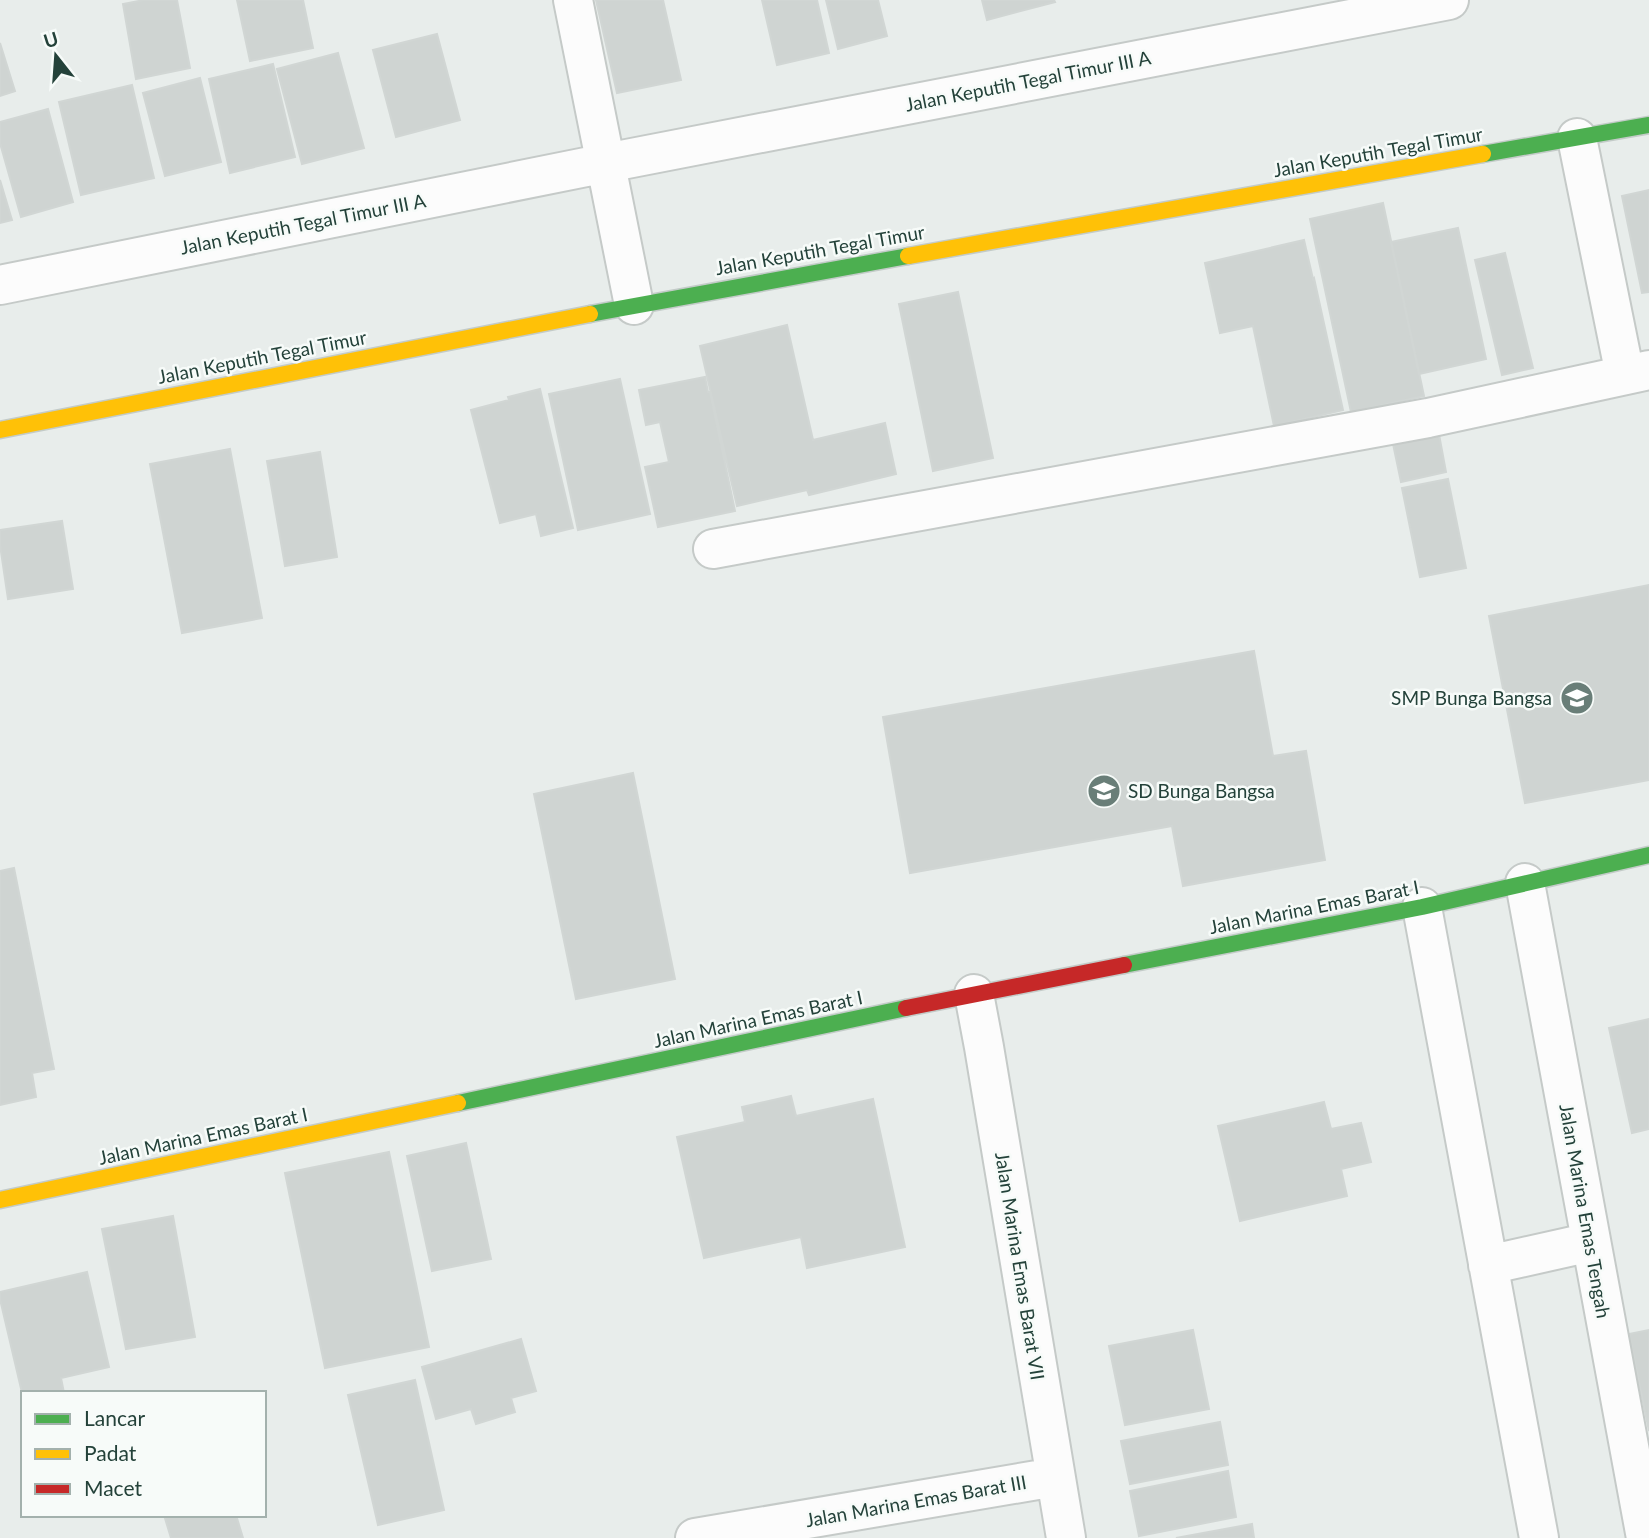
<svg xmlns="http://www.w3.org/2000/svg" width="1649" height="1538" viewBox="0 0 1649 1538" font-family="Lato,sans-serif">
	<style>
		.building { fill: #cfd4d2; stroke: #d1d6d4; stroke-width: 2 }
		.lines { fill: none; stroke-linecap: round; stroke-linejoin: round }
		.street-casing { stroke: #c5cac8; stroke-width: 42 }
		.fast-casing { stroke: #c3cbc8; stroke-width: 19 }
		.slow-casing { stroke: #c3cbc8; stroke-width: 19 }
		.jam-casing { stroke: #c3cbc8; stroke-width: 19 }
		.street { stroke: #fcfcfc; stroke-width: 38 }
		.fast { stroke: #4caf50; stroke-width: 16 }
		.slow { stroke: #ffc107; stroke-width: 16 }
		.jam { stroke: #c62828; stroke-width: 16 }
		.labels { text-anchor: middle; stroke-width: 5; stroke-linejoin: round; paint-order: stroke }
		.street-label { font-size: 19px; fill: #24423a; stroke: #f7fbf9 }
		.poi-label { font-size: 19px; fill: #24423a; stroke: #f7fbf9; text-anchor: end }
	</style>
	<rect width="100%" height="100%" fill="#e8edeb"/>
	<!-- building -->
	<path class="building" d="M144,0H177L190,68L136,79L123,4Z
		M237,0H303L313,48L250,61Z
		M596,0H663L681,80L617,93Z
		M762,0H817L829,53L777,65Z
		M826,0H878L887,36L838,49Z
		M982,0H1054L1055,2L987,20Z
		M437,34L460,120L396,137L373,50Z
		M0,43L15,91L0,96Z
		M338,53L364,148L302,164L277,69Z
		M273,64L295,157L230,173L209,79Z
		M200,78L221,162L165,176L143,93Z
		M132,85L154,178L81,195L59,102Z
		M48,109L73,202L21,217L0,143V122Z
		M0,180L12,220L0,223Z
		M1649,190V292L1642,293L1622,196Z
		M1383,203L1424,396L1351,412L1310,219Z
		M1458,228L1486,359L1419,374L1391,242Z
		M1304,240L1313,279L1314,278L1343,410L1274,426L1253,326L1220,333L1205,263Z
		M1505,253L1533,368L1502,375L1475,260Z
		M958,292L993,458L933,471L899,304Z
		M787,325L813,440L885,423L896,474L809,495L807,490L737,506L700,346Z
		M705,377L708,392H710L735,511L658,527L645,467L669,462L660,422L646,425L639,390Z
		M620,379L650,514L578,530L549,394Z
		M540,389L573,528L541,536L536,514L500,523L471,410L509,400L508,397Z
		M1438,429L1446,472L1401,482L1392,439Z
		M230,449L262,618L182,633L150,464Z
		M320,452L337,557L285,566L267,461Z
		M1448,479L1466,568L1420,577L1402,488Z
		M62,521L73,589L8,599L0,545V530Z
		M1649,585V780L1525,803L1489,616Z
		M1254,651L1273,756L1306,751L1325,860L1183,886L1172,826L910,873L883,717Z
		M633,773L675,979L576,999L534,794Z
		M14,868L54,1069L32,1073L36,1097L0,1105V871Z
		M1649,1019V1129L1632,1133L1609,1028Z
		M791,1096L796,1116L873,1099L905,1247L807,1268L801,1237L704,1258L677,1137L745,1122L742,1107Z
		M1324,1102L1331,1129L1361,1123L1371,1162L1341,1169L1347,1196L1240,1221L1218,1126Z
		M466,1143L491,1259L432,1271L407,1156Z
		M389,1152L429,1347L325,1368L285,1173Z
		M173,1216L195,1337L126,1349L102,1229Z
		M87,1272L109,1367L61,1378L64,1393H23V1397L0,1299V1292Z
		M1193,1330L1209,1409L1125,1425L1109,1346Z
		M1649,1330V1431L1629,1334Z
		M521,1339L536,1391L511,1398L515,1412L476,1424L471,1409L436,1419L422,1367Z
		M415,1380L444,1510L378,1525L348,1395Z
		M1220,1422L1228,1465L1130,1484L1121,1441Z
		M1228,1471L1236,1517L1139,1536L1130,1491Z
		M164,1515H236L243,1538H171Z
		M1252,1524L1254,1538H1176Z"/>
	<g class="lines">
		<defs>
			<path id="street" d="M573,0L634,305
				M1577,138L1625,375
				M0,285L606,163L1449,0
				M713,549L1428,418L1649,370
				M1525,883L1646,1538
				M1422,907L1539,1538
				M974,994L984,1047L1066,1538
				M1488,1265L1591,1242
				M695,1538L1055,1477"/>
			<path id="fast" d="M1483,154L1649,125
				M590,314L908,256
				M1124,965L1422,907L1649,855
				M458,1103L906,1008"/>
			<path id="slow" d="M908,256L1483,154
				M0,430L590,314
				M0,1200L458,1103"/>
			<path id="jam" d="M906,1008L1124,965"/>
		</defs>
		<!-- street casing -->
		<use href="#street" class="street-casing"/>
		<!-- fast casing -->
		<use href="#fast" class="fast-casing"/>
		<!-- slow casing -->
		<use href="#slow" class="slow-casing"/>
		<!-- jam casing -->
		<use href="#jam" class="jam-casing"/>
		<!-- street -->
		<use href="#street" class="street"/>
		<!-- fast -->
		<use href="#fast" class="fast"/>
		<!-- slow -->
		<use href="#slow" class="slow"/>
		<!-- jam -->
		<use href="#jam" class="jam"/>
	</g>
	<!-- icons -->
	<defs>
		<symbol id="school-disc" viewBox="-11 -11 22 22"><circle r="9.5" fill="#697e78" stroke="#f7fbf9"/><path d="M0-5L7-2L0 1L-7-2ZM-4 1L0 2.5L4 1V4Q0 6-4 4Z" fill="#fff"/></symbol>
	</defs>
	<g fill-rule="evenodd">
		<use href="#school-disc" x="1558" y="679" width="38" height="38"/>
		<use href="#school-disc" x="1085" y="772" width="38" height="38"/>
	</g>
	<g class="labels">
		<!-- street labels -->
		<g class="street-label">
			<text transform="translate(1028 81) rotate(-11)" y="7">Jalan Keputih Tegal Timur III A</text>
			<text transform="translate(1378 152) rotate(-10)" y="7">Jalan Keputih Tegal Timur</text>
			<text transform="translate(303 224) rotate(-11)" y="7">Jalan Keputih Tegal Timur III A</text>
			<text transform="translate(820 250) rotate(-10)" y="7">Jalan Keputih Tegal Timur</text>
			<text transform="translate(262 357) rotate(-11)" y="7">Jalan Keputih Tegal Timur</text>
			<text transform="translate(1314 907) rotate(-11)" y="7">Jalan Marina Emas Barat I</text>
			<text transform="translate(758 1019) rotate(-12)" y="7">Jalan Marina Emas Barat I</text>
			<text transform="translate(203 1136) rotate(-12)" y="7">Jalan Marina Emas Barat I</text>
			<text transform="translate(1585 1211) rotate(80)" y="7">Jalan Marina Emas Tengah</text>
			<text transform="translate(1020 1266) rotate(81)" y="7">Jalan Marina Emas Barat VII</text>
			<text transform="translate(916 1501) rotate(-10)" y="7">Jalan Marina Emas Barat III</text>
		</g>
		<!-- poi labels -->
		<g class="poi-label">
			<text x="1552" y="705">SMP Bunga Bangsa</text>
			<text x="1128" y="798" text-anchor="start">SD Bunga Bangsa</text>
		</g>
	</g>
	<!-- legend -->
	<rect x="21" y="1391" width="245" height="126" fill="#f7fbf9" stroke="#a3b1ad" stroke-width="2"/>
	<rect x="35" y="1414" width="35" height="10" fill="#4caf50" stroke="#a3b1ad" stroke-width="2"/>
	<text x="84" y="1426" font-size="21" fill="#24423a">Lancar</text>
	<rect x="35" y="1449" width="35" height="10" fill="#ffc107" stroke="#a3b1ad" stroke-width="2"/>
	<text x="84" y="1461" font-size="21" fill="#24423a">Padat</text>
	<rect x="35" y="1484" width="35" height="10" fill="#c62828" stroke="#a3b1ad" stroke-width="2"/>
	<text x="84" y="1496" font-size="21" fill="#24423a">Macet</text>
	<!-- north arrow -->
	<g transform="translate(56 56) rotate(343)" stroke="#f7fbf9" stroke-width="5" paint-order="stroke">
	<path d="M0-5L12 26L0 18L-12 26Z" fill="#24423a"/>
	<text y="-10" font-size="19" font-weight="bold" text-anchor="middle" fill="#24423a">U</text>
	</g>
</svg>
